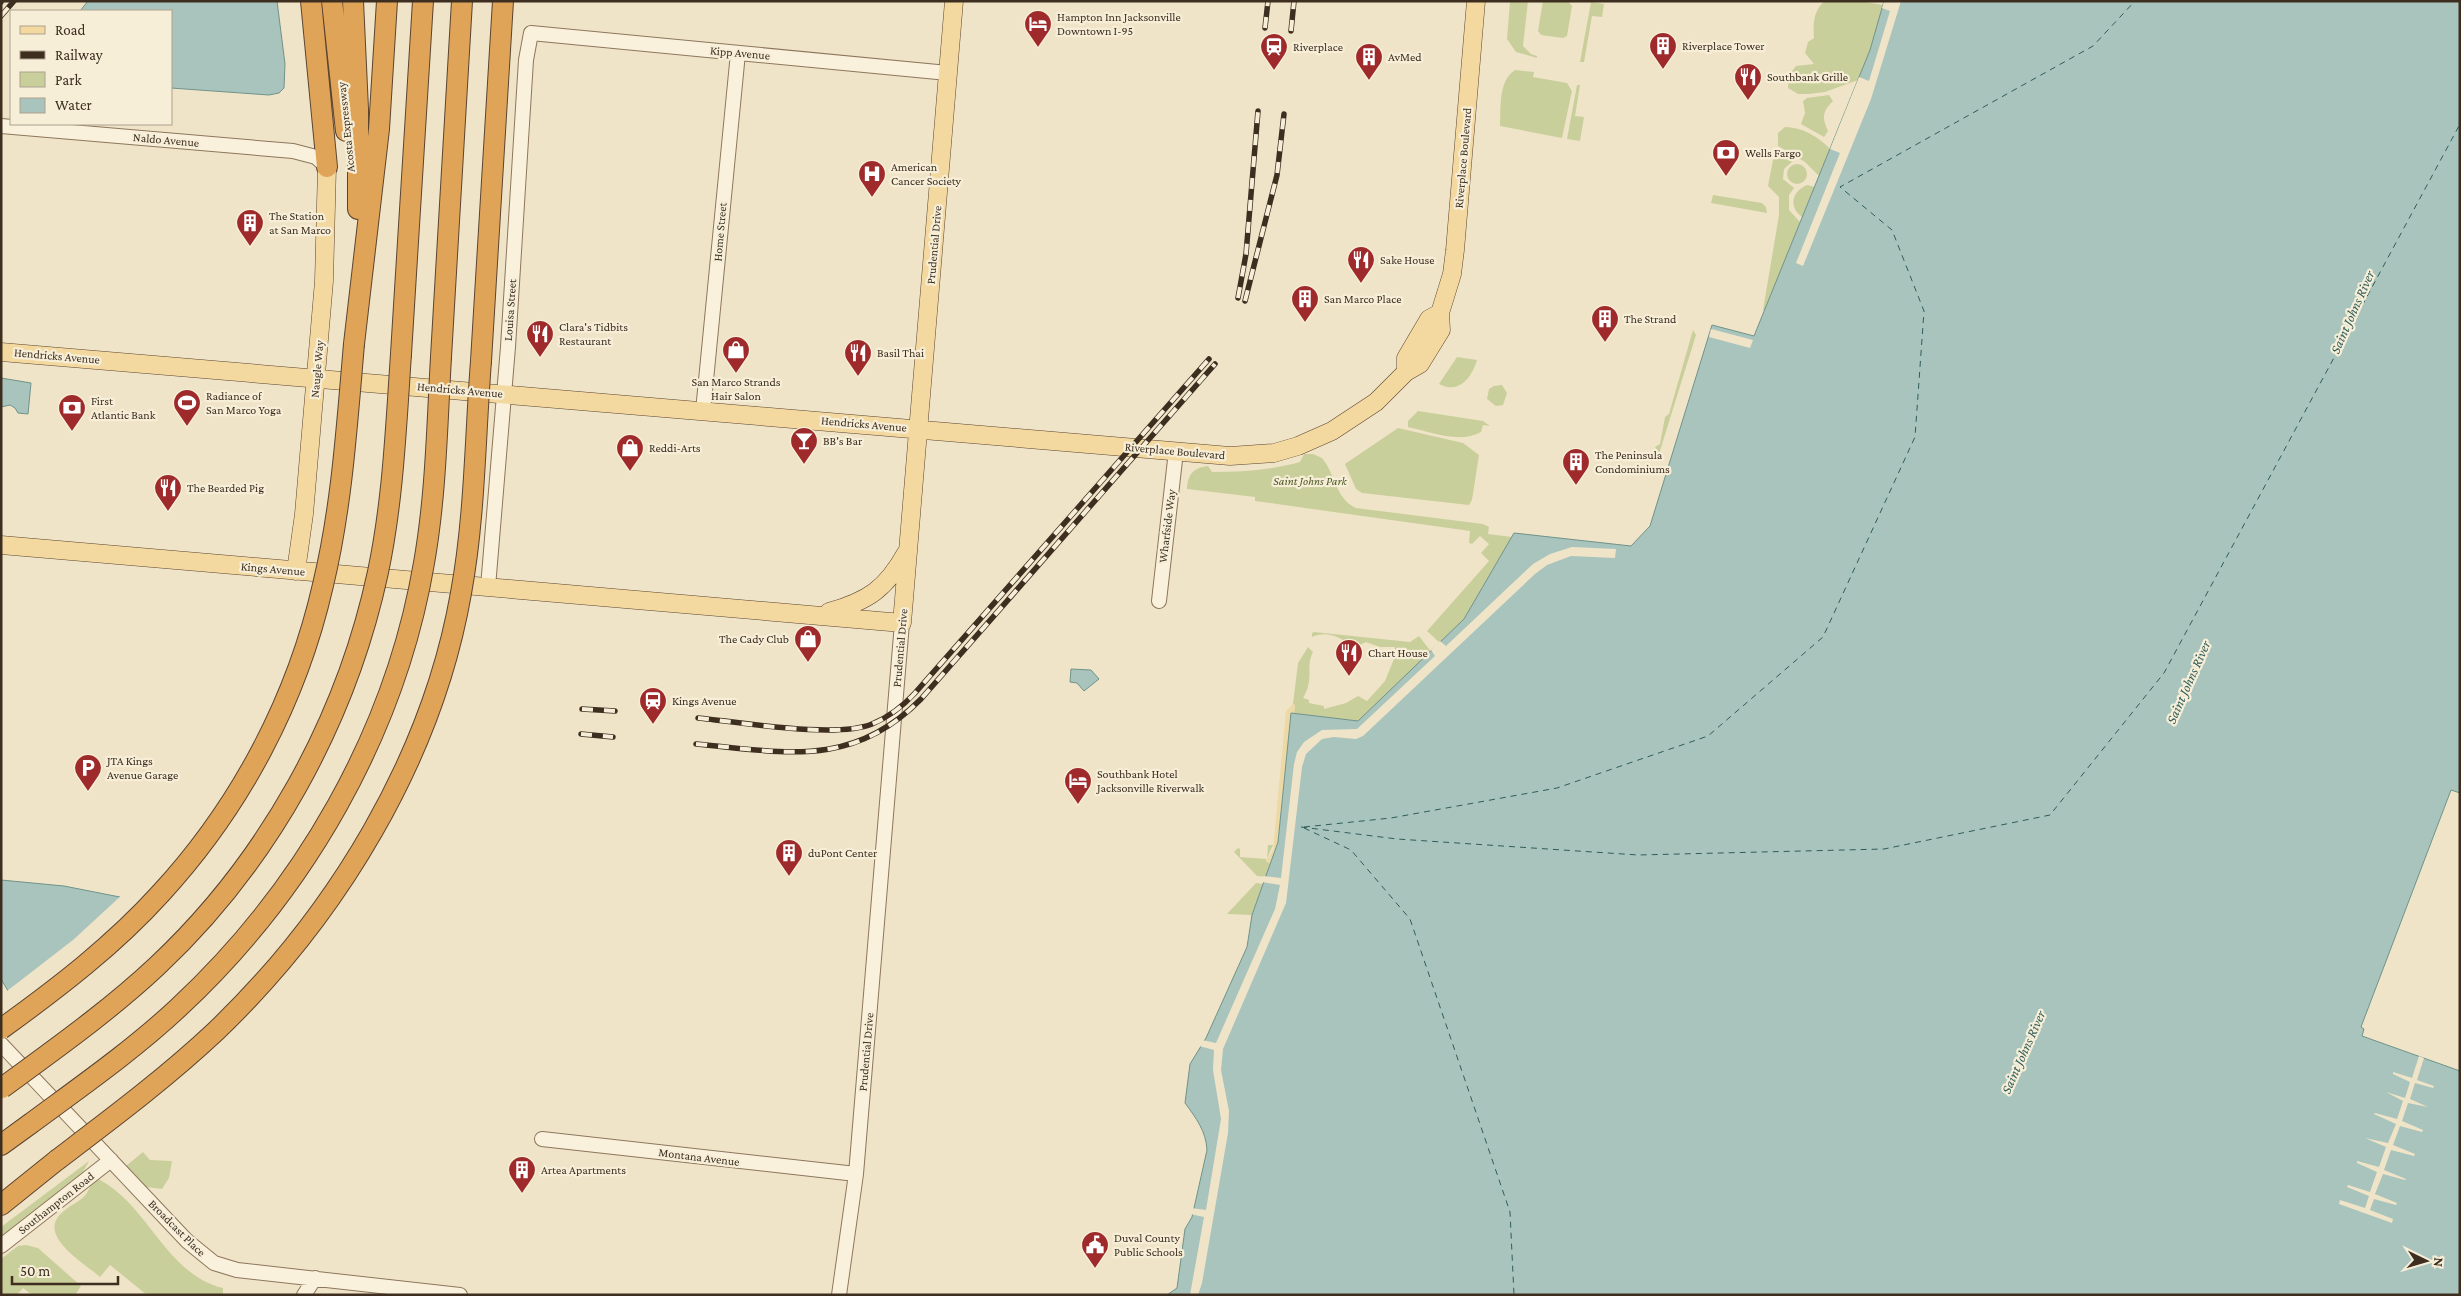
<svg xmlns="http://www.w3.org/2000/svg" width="2461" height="1296" viewBox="0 0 2461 1296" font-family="'Crimson Pro',serif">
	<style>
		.green { fill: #c9cf9b }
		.sand { fill: #ecd9a5 }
		.water { fill: #a9c4bc; stroke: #6f938a }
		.pier { fill: #f0e4c8 }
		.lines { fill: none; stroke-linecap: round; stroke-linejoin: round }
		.ferry { stroke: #2f5d5a; stroke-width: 1; stroke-dasharray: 6 5; stroke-linecap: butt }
		.minor-casing { stroke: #8d765c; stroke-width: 16 }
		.major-casing { stroke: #5b4430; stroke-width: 19 }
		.highway-casing { stroke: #5b4430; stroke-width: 22 }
		.minor { stroke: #faf1dc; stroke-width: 14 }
		.major { stroke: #f3d9a0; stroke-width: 18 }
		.highway { stroke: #e0a458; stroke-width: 20 }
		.rail-casing { stroke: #3d2e20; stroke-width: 5.5 }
		.rail { stroke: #f7eed8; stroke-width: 4; stroke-dasharray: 11; stroke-linecap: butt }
		.highway-bridge-casing { stroke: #5b4430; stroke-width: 22; stroke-linecap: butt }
		.highway-bridge { stroke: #e0a458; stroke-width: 20 }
		.labels { text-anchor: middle; stroke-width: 4.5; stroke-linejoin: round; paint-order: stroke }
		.poi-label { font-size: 12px; fill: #3d2e20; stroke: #f7eed8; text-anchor: start }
		.street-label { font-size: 12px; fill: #3d2e20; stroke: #f7eed8 }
		.park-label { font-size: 12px; font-style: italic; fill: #4d5a26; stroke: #f7eed8 }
		.water-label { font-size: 14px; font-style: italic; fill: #2f5d5a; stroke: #f7eed8 }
	</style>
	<rect width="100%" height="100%" fill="#f0e4c8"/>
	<!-- green -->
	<path class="green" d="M1510,1H1528L1523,46L1531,54L1537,56V58L1516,52L1507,39Z
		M1543,1H1568L1572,6L1567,36L1563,38L1541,35L1538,31Z
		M1825,1H1860L1883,5L1870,50L1858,80L1825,92L1809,94H1798L1788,88L1789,75L1796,66L1814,64L1805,53L1808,42L1814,38C1813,25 1813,10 1825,1Z
		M1591,2L1604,4L1602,17L1592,16L1584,62H1580Z
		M1515,70L1534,72L1533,77L1567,83L1572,91L1562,138L1500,126C1501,108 1498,81 1515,70Z
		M1577,85H1580L1575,116L1584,117L1580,141L1567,139Z
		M1829,95L1833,101C1822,112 1822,118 1828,131L1824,137L1801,124L1805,113L1803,101L1807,98Z
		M1785,127C1802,127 1819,137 1830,149L1819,176L1805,162L1778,146V133Z
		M1778,154L1793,161L1784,169L1783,179L1794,188L1789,195V210L1800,222L1765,310H1763L1779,215V197L1768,186L1773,160Z
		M1787 174a10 10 0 1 1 20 0a10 10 0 1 1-20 0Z
		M1807,185L1815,187L1802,217C1788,207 1792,191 1807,185Z
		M1713,195L1762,203L1766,207L1767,213L1711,203Z
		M1693,330L1696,335L1659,454L1655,447L1660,444L1665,417L1669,414Z
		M1457,357L1477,360C1472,377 1459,395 1439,384Z
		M1502,385L1507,393L1503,405L1496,406L1487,399L1489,389L1494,386Z
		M1418,411L1483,421L1490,426L1483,425L1481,432C1459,444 1431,432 1408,427V421Z
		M1398,428L1463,443L1479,455L1472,500L1469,505L1362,493L1356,489L1345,464Z
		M1304,454H1313L1322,458C1336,475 1335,498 1356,508L1483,524L1489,527L1488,534L1512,537L1464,619L1441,644L1427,631L1489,561L1481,553L1489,544L1480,536L1472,544L1469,543L1470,531L1255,501V497L1187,489C1188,474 1193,468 1208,466L1212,472C1242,472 1271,470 1300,462Z
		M1314,632L1410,642L1419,636L1432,653L1358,722L1294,713L1295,705L1293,704L1298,663L1308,647L1313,652C1305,667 1315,678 1303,698L1309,700V703L1324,706V709L1346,703L1358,696L1367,701L1385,681L1396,654L1394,653L1395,647H1380L1366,642L1360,645L1359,651L1357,652C1346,640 1330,629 1312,637V633Z
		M1268,845H1273L1266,861L1270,863L1266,877L1257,876L1234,852L1238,848L1240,849V857L1267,859Z
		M1256,883L1263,884L1252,915L1227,914Z
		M143,1152L150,1160L172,1161L169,1178L162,1189L146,1187L126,1166Z
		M89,1161L83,1172L1,1236V1227Z
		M94,1177C147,1200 164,1274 223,1288V1295H147L110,1265L100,1277C83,1262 34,1234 64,1211C71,1204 83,1201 88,1191C91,1187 91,1182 94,1177Z
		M26,1245L38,1248L81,1286L75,1295H32L23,1288L17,1295H1V1259L18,1246Z"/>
	<!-- sand -->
	<path class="sand" d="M1293,704L1295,705L1294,713H1291L1278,841L1270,863L1266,862L1273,850L1286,711Z"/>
	<!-- water -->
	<path class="water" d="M88,1H277L285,64L284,88L279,93L269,95L171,88V11H80Z
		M1884,1H2460V793L2451,790L2361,1027L2364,1029L2362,1036L2460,1071V1295H1167L1177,1288L1185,1229L1192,1217L1207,1150C1206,1131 1196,1118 1185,1103L1190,1064L1206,1038L1247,947L1252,915L1278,842L1291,713L1358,721L1464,619L1514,533L1631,546L1650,526L1712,325L1754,336L1870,50Z
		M1,378L31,383L28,414L18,413L15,408L10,405L1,407Z
		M1071,669L1091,670L1099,679L1084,691L1077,683L1070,682Z
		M1,880L64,886L130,899L11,996L1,979Z"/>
	<!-- pier -->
	<path class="pier" d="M1884,1H1901L1871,99L1803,266L1796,263L1840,153L1830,149L1859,77L1869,81L1890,11L1882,8Z
		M1711,329L1753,340L1750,348L1709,337Z
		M1572,547L1616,549L1615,558L1571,556L1547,565L1535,574L1363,736L1356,739L1334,737L1322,739L1306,754L1302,767L1286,903L1223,1049L1221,1070L1229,1111L1228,1133L1202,1283L1198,1295H1190L1204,1217L1190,1214L1191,1208L1206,1210L1221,1119L1213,1070L1214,1050L1199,1046L1202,1040L1216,1043L1275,909L1280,885L1262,882V879L1263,876L1281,878L1294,764L1297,752L1304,742L1322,730L1357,729L1435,656L1431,650L1440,641L1446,646L1533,564L1550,554Z
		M123,894L132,897L136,903V913L25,1006L16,1003L9,997L7,991L73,940Z
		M2419,1056L2424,1058L2417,1080L2434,1086L2433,1088L2415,1083L2410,1099L2428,1107L2408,1103L2402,1121L2423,1130L2422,1132L2400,1126L2393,1145L2415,1154L2414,1156L2391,1150L2384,1170L2406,1179L2405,1180L2383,1174L2375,1194L2397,1203L2396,1205L2374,1199L2370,1210L2393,1219L2392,1223L2339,1204L2340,1200L2365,1208L2369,1196L2347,1187L2348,1185L2370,1192L2377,1172L2357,1163V1161L2379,1167L2386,1147L2365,1138L2388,1143L2396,1124L2374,1114L2375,1113L2397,1119L2403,1101L2386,1092L2405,1098L2410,1082L2393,1074V1072L2412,1078Z"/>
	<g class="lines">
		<!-- ferry -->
		<path class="ferry" d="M1301,827L1397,839L1638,855L1884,849L2050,815L2164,673L2460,124
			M1304,827L1391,818L1557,788L1708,736L1823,637L1915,437L1924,311L1892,230L1840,187L2093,46L2135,1
			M1304,828L1351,850L1410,919L1510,1212L1514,1295"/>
		<defs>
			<path id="minor" d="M1,126L293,151L316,157L327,167
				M703,411L738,53
				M488,587L508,347L526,60L531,33L948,73
				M1159,601L1176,451
				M1,1044L187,1241L214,1263L237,1270L460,1295
				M542,1139L856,1174
				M1,1246L111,1160
				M304,1295L315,1278
				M839,1295L856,1174L902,623"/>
			<path id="major" d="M1,352L1230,456L1274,453L1298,446L1332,431L1376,402L1406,372L1420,364L1441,330L1440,313L1452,274L1455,250L1476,1
				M1406,372V358L1429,319L1440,313
				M1,545L902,623L954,1
				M296,571L304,514L324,281L327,167
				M829,612C868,601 886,589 906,553"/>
			<path id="highway" d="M311,1L327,167
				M332,1L346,131
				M353,1L358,109V209
				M354,344L379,129L387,1
				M401,354L423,1
				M441,357L462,1
				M481,361L503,1
				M1,1145L30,1124
				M1,1205L57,1160"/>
		</defs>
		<!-- minor casing -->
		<use href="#minor" class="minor-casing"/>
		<!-- major casing -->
		<use href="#major" class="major-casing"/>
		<!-- highway casing -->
		<use href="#highway" class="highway-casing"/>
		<!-- minor -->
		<use href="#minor" class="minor"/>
		<!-- major -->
		<use href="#major" class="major"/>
		<!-- highway -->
		<use href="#highway" class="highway"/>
		<defs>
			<path id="rail" d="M1,2V1
				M1,16L14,1
				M1265,28L1268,1
				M1291,31L1294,1
				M1238,298L1246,254L1258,111
				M1245,301L1277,175L1284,114
				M582,709L615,711
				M698,718C741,722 835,739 872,724C889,717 903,706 915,693L1209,359
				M581,734L613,737
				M696,744C784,752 852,769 921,699L1215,364"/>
		</defs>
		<!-- rail casing -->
		<use href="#rail" class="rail-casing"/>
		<!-- rail -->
		<use href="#rail" class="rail"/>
		<defs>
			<path id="highway-bridge" d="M1,1029C58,988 114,945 161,893C241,806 297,699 323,585C342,506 347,424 354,344
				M2,1088C55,1049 109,1011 157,966C268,862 346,721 378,572C393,501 396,427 401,354
				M30,1124C80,1087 132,1051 178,1008C304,891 395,733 424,563C436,495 437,426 441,357
				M57,1160C111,1119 166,1078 216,1031C336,916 432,759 461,593C475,517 475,438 481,361"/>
		</defs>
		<!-- highway-bridge casing -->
		<use href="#highway-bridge" class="highway-bridge-casing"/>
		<!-- highway-bridge -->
		<use href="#highway-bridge" class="highway-bridge"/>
	</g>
	<!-- icons -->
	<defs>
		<symbol id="hotel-pin" viewBox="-11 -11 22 30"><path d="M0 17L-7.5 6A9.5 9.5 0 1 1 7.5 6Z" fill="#9e2a2b" stroke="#f7eed8"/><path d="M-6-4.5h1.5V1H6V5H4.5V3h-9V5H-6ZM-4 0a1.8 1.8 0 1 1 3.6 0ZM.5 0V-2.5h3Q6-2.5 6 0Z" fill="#fff"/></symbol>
		<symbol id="building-pin" viewBox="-11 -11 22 30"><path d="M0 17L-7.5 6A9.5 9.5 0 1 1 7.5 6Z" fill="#9e2a2b" stroke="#f7eed8"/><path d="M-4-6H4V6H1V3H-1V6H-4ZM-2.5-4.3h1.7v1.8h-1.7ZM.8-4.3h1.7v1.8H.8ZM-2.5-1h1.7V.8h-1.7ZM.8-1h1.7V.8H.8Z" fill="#fff"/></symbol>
		<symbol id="station-pin" viewBox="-11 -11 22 30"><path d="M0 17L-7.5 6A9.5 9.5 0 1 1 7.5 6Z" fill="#9e2a2b" stroke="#f7eed8"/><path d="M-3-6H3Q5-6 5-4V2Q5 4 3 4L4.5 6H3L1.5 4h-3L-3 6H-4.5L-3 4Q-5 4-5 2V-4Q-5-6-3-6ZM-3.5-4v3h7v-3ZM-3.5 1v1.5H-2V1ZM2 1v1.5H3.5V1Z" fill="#fff"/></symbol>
		<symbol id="restaurant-pin" viewBox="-11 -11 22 30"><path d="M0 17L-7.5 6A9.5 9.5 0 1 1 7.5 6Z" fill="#9e2a2b" stroke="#f7eed8"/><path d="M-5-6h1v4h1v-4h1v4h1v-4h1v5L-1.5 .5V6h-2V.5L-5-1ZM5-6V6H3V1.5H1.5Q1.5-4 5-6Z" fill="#fff"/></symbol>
		<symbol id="bank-pin" viewBox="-11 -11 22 30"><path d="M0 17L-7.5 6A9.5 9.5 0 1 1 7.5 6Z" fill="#9e2a2b" stroke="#f7eed8"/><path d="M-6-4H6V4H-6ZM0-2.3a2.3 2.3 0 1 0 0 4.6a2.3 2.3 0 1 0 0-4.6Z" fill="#fff"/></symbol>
		<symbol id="hospital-pin" viewBox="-11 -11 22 30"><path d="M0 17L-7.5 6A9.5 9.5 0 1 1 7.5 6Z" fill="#9e2a2b" stroke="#f7eed8"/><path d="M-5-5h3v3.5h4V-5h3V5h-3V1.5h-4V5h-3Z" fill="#fff"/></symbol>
		<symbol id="shop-pin" viewBox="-11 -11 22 30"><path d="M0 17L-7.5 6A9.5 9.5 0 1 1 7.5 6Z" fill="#9e2a2b" stroke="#f7eed8"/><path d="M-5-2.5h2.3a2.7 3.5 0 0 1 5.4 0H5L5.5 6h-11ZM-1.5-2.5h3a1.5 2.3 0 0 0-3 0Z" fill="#fff"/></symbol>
		<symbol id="stadium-pin" viewBox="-11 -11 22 30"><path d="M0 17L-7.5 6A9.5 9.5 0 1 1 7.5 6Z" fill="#9e2a2b" stroke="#f7eed8"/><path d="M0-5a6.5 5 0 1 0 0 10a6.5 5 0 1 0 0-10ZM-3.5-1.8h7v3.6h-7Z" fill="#fff"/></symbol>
		<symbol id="bar-pin" viewBox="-11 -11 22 30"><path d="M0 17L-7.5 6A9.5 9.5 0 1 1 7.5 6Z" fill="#9e2a2b" stroke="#f7eed8"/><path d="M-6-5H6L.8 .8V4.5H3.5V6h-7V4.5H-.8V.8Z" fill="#fff"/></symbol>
		<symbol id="parking-pin" viewBox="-11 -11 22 30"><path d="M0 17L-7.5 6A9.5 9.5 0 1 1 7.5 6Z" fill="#9e2a2b" stroke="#f7eed8"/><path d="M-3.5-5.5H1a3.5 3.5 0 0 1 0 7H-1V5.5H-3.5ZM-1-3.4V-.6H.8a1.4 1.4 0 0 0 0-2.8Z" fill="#fff"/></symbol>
		<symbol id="civic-pin" viewBox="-11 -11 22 30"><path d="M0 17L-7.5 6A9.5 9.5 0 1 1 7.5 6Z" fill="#9e2a2b" stroke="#f7eed8"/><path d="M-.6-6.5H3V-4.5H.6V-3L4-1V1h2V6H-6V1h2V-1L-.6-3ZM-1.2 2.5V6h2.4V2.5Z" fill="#fff"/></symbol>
	</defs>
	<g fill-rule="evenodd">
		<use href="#hotel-pin" x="1022" y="8" width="32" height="43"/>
		<use href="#building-pin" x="1647" y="30" width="32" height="43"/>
		<use href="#station-pin" x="1258" y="31" width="32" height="43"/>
		<use href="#building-pin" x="1353" y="41" width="32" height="43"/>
		<use href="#restaurant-pin" x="1732" y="61" width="32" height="43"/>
		<use href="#bank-pin" x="1710" y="137" width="32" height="43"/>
		<use href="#hospital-pin" x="856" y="158" width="32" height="43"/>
		<use href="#building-pin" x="234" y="207" width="32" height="43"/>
		<use href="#restaurant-pin" x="1345" y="244" width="32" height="43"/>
		<use href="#building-pin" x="1289" y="283" width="32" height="43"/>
		<use href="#building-pin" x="1589" y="303" width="32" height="43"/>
		<use href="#restaurant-pin" x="524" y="318" width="32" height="43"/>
		<use href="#shop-pin" x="720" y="334" width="32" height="43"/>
		<use href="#restaurant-pin" x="842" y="337" width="32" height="43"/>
		<use href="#stadium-pin" x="171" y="387" width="32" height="43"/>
		<use href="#bank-pin" x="56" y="392" width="32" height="43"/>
		<use href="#bar-pin" x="788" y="425" width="32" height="43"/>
		<use href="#shop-pin" x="614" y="432" width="32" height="43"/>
		<use href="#building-pin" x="1560" y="446" width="32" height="43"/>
		<use href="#restaurant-pin" x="152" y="472" width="32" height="43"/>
		<use href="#shop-pin" x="792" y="623" width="32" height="43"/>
		<use href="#restaurant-pin" x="1333" y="637" width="32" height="43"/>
		<use href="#station-pin" x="637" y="685" width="32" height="43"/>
		<use href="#parking-pin" x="72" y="752" width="32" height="43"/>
		<use href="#hotel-pin" x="1062" y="765" width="32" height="43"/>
		<use href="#building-pin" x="773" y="837" width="32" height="43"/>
		<use href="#building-pin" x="506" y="1154" width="32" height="43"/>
		<use href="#civic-pin" x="1079" y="1229" width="32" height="43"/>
	</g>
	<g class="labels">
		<!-- poi labels -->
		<g class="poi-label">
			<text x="1057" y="21">Hampton Inn Jacksonville<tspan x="1057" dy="14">Downtown I-95</tspan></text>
			<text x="1682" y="50">Riverplace Tower</text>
			<text x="1293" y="51">Riverplace</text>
			<text x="1388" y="61">AvMed</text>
			<text x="1767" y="81">Southbank Grille</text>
			<text x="1745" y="157">Wells Fargo</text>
			<text x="891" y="171">American<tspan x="891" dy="14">Cancer Society</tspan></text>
			<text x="269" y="220">The Station<tspan x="269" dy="14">at San Marco</tspan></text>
			<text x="1380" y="264">Sake House</text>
			<text x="1324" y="303">San Marco Place</text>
			<text x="1624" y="323">The Strand</text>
			<text x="559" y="331">Clara's Tidbits<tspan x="559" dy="14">Restaurant</tspan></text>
			<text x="877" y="357">Basil Thai</text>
			<text x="736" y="386" text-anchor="middle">San Marco Strands<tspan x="736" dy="14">Hair Salon</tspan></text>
			<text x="206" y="400">Radiance of<tspan x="206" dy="14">San Marco Yoga</tspan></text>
			<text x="91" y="405">First<tspan x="91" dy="14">Atlantic Bank</tspan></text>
			<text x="823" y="445">BB's Bar</text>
			<text x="649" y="452">Reddi-Arts</text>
			<text x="1595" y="459">The Peninsula<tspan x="1595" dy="14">Condominiums</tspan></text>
			<text x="187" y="492">The Bearded Pig</text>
			<text x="789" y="643" text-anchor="end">The Cady Club</text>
			<text x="1368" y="657">Chart House</text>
			<text x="672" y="705">Kings Avenue</text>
			<text x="107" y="765">JTA Kings<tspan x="107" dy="14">Avenue Garage</tspan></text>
			<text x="1097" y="778">Southbank Hotel<tspan x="1097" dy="14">Jacksonville Riverwalk</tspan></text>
			<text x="808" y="857">duPont Center</text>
			<text x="541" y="1174">Artea Apartments</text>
			<text x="1114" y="1242">Duval County<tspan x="1114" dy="14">Public Schools</tspan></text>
		</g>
		<!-- street labels -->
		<g class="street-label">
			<text transform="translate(740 53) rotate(5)" y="4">Kipp Avenue</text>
			<text transform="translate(346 127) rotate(-96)" y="4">Acosta Expressway</text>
			<text transform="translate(166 140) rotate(5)" y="4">Naldo Avenue</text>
			<text transform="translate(1463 158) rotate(-85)" y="4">Riverplace Boulevard</text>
			<text transform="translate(720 232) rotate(-85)" y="4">Home Street</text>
			<text transform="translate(934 245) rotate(-85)" y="4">Prudential Drive</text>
			<text transform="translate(510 310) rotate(-86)" y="4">Louisa Street</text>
			<text transform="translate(57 356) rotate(5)" y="4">Hendricks Avenue</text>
			<text transform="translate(317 369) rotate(-85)" y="4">Naugle Way</text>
			<text transform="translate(460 390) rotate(5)" y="4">Hendricks Avenue</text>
			<text transform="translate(864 424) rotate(5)" y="4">Hendricks Avenue</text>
			<text transform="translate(1175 451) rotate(5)" y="4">Riverplace Boulevard</text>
			<text transform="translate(1167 526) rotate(-83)" y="4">Wharfside Way</text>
			<text transform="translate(273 569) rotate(5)" y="4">Kings Avenue</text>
			<text transform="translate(900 648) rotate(-85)" y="4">Prudential Drive</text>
			<text transform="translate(866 1052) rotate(-85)" y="4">Prudential Drive</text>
			<text transform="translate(699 1157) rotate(7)" y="4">Montana Avenue</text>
			<text transform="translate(56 1203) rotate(-38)" y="4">Southampton Road</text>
			<text transform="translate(177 1228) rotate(45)" y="4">Broadcast Place</text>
		</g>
		<!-- park labels -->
		<g class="park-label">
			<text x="1310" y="485">Saint Johns Park</text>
		</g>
		<!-- water labels -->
		<g class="water-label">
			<text transform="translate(2352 312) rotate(-66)" y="5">Saint Johns River</text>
			<text transform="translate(2188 682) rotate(-66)" y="5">Saint Johns River</text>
			<text transform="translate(2023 1052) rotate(-66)" y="5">Saint Johns River</text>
		</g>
	</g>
	<!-- border -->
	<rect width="2461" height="1296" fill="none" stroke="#3d2e20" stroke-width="5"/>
	<!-- legend -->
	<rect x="10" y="10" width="162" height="115" fill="#f7eed8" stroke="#ada18e"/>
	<rect x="20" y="26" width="25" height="8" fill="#f3d9a0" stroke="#ada18e"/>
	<text x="55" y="35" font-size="15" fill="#3d2e20">Road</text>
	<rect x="20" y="51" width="25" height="8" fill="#3d2e20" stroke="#ada18e"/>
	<text x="55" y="60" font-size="15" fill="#3d2e20">Railway</text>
	<rect x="20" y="72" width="25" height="15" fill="#c9cf9b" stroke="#ada18e"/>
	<text x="55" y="85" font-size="15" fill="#3d2e20">Park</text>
	<rect x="20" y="98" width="25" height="15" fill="#a9c4bc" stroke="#ada18e"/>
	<text x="55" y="110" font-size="15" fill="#3d2e20">Water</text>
	<!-- north arrow -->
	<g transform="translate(2426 1261) rotate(95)" stroke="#f7eed8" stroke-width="4" paint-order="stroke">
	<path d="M0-4L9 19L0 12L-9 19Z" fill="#3d2e20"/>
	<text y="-8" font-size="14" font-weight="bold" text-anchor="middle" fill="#3d2e20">N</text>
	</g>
	<!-- scale -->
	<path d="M12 1276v8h106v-8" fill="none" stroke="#3d2e20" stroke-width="2.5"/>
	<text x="20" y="1276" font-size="15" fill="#3d2e20" stroke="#f7eed8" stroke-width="4" paint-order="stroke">50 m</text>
</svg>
